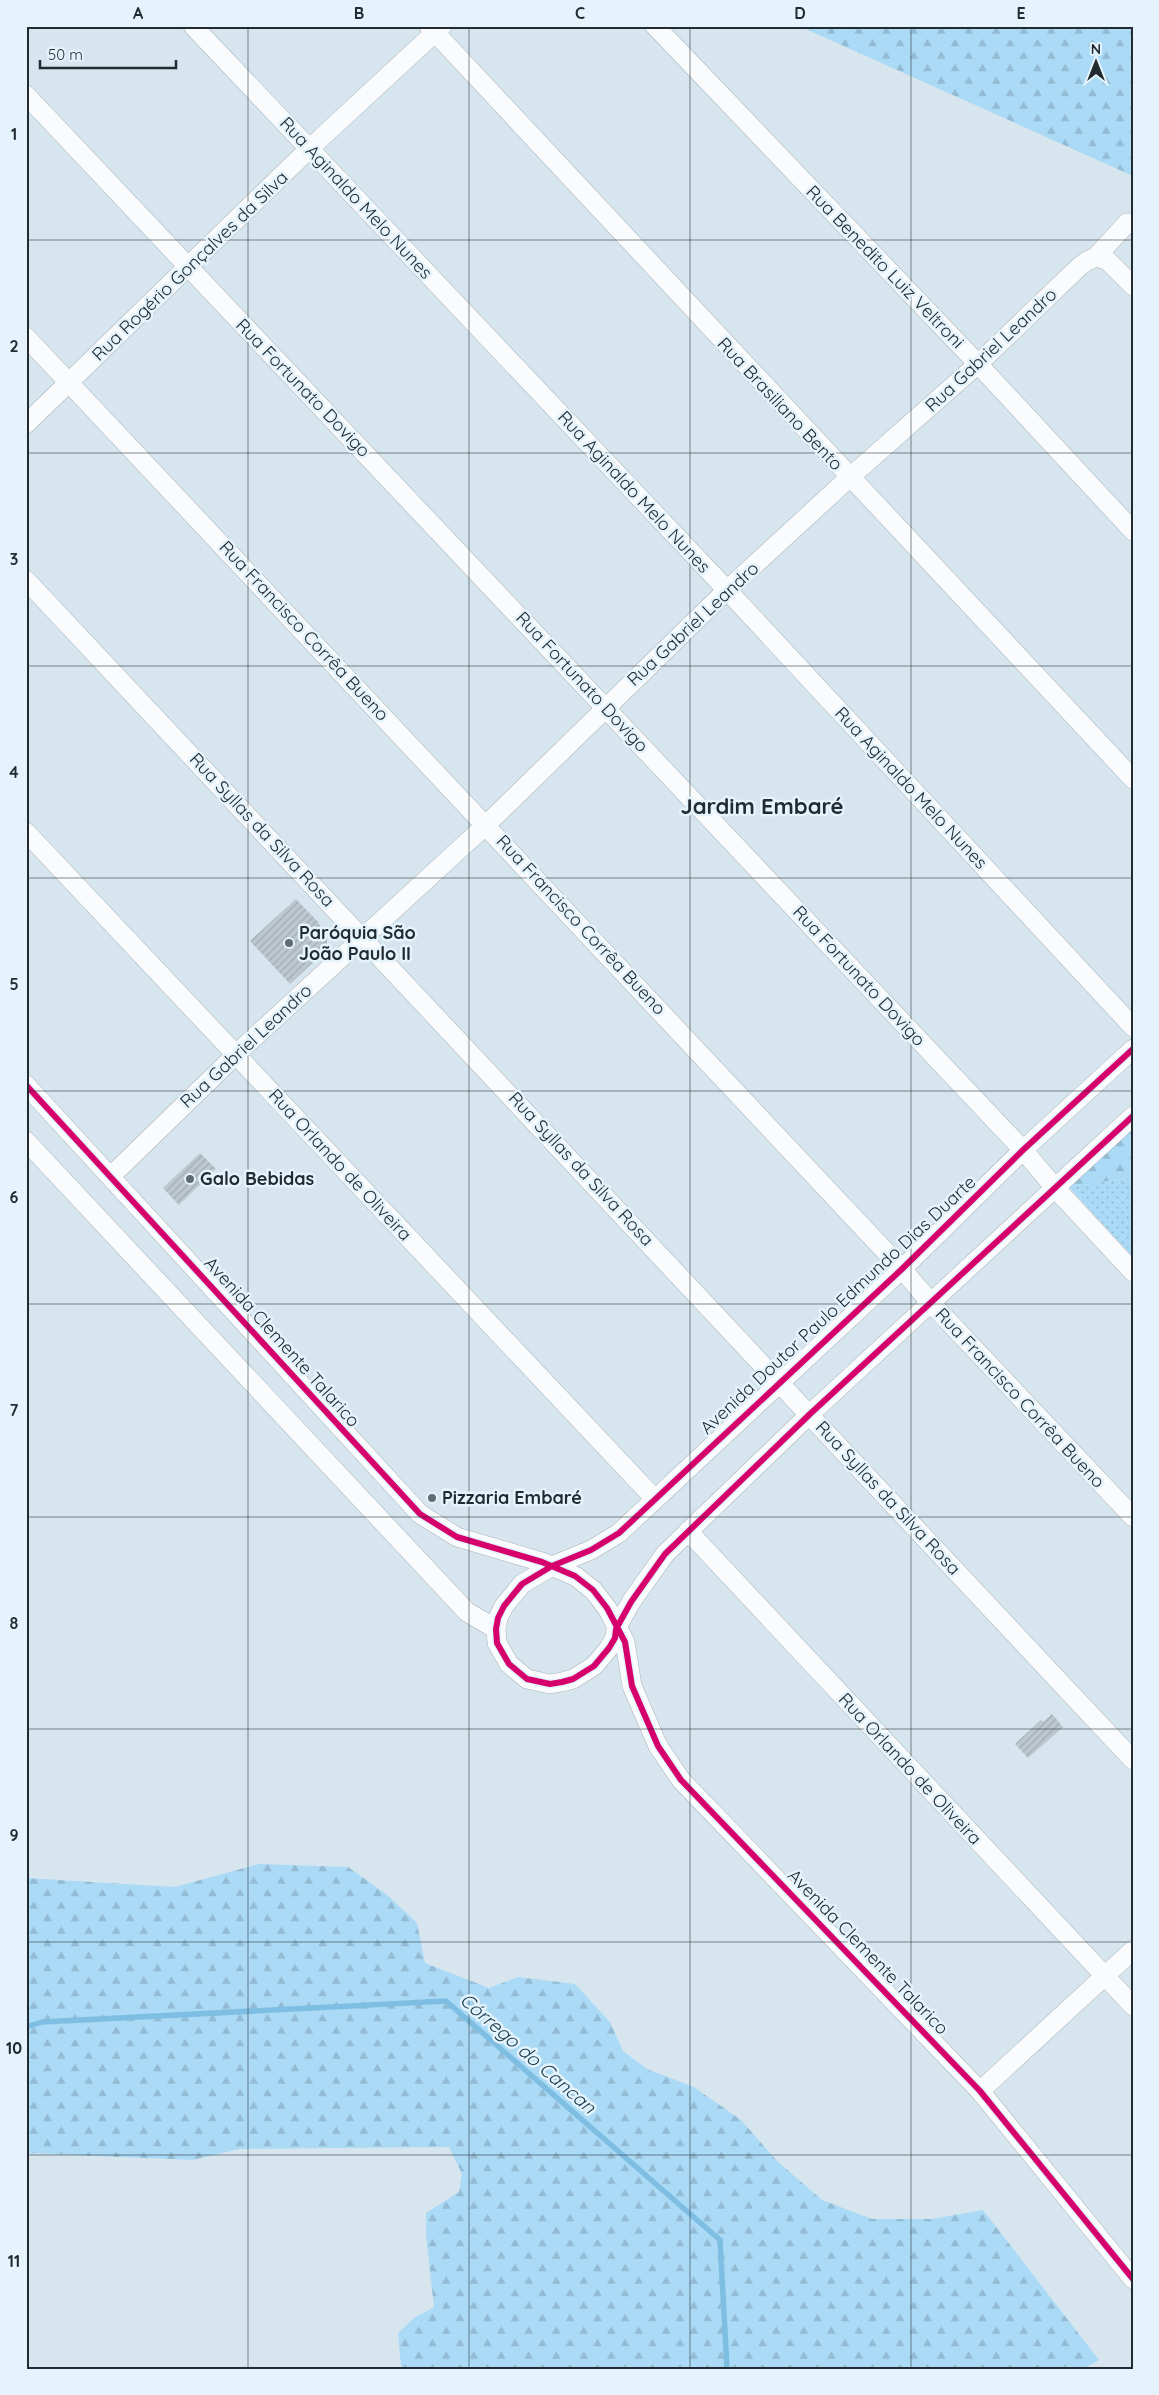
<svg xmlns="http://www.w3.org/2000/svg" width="1159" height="2395" viewBox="0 0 1159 2395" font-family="Quicksand,sans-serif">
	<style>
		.grass { fill: url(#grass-dots) }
		.forest { fill: url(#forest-firs) }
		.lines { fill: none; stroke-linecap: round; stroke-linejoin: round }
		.stream { stroke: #7ebee2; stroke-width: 5.5 }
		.building { fill: url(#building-hatch) }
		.minor-casing { stroke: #a8b2b9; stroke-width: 20 }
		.minor { stroke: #f9fbfc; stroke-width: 19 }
		.cycleway-casing { stroke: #e4f3fc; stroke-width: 9 }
		.cycleway { stroke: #d6006c; stroke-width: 6 }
		.grid { fill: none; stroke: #222b31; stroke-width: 1; stroke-opacity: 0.55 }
		.poi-dot { fill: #616c73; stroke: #e4f3fc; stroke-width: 2 }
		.labels { text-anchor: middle; stroke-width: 5; stroke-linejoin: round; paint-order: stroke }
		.street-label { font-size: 18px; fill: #222b31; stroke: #e4f3fc }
		.poi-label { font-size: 18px; font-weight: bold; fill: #222b31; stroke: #e4f3fc; text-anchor: start }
		.water-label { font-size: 19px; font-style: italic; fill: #153a4e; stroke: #e4f3fc }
		.district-label { font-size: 22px; font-weight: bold; fill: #222b31; stroke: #e4f3fc }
		.neatline { fill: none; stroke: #222b31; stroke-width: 2 }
		.grid-label { font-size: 16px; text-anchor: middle; font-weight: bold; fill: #222b31 }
	</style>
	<defs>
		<pattern id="grass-dots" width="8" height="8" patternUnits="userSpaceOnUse" patternTransform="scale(1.25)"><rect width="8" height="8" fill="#abdaf6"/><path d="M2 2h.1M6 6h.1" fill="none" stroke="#93bbd3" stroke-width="1.8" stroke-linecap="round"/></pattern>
		<pattern id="forest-firs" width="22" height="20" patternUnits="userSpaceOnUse" patternTransform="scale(1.25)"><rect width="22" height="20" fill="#abdaf6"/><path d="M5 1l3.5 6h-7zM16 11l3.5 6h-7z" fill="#93bbd3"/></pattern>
		<pattern id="building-hatch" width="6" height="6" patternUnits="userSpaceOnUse" patternTransform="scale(1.25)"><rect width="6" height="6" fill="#bcc7ce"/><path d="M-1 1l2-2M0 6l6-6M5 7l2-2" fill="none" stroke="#a1abb1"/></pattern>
	</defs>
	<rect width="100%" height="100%" fill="#d7e5ee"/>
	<!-- grass -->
	<path class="grass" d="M1133,1177V1257L1069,1187Z"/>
	<!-- forest -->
	<path class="forest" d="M799,26H1133V176Z
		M1133,1126V1177L1069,1187Z
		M259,1864L348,1867L386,1894L417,1923L425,1963L489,1988L518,1977L575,1984L610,2022L623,2051L647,2069L694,2087L741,2120L777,2161L822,2200L872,2219H932L983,2210L1099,2360L1083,2369H407L401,2366L398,2333L414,2318L434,2307L426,2235V2213L459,2192L462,2174L449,2147L240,2149L192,2160L26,2153V1878L175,1887Z"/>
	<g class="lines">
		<!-- stream -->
		<path class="stream" d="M26,2027L42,2022L446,2001L720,2240L727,2369"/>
	</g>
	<!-- building -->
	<path class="building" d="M296,899L318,922L327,939V945L320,956L290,984L250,941Z
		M200,1153L216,1169L179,1205L163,1188Z
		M1052,1714L1063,1727L1028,1758L1015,1744L1041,1720L1043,1722Z"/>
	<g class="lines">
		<defs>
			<path id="minor" d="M193,26L727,590L1133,1027
				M429,26L1133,779
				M655,26L978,364L1133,531
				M26,95L1023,1150L1056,1189L1133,1272
				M1096,257L1107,260L1133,286
				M26,337L902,1269L931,1303L1133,1517
				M26,424L309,149L442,26
				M26,580L1133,1760
				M26,832L654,1498
				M1133,1049L1023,1150L902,1269L619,1533L591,1550L552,1566L522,1584L504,1606L498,1618L496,1629L497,1643L509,1664L527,1679L550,1684L562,1682L573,1679L594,1666L609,1648L615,1638L616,1629L631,1602L665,1554L810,1414L1133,1116
				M26,1085L420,1514L457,1537L542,1562L575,1576L593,1590L607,1608L625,1642L632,1686L658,1746L681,1780L980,2091L1133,2279
				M26,1141L467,1612L496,1629
				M111,1176L247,1044L487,824L727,590L849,478L978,364L1079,267L1087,261L1096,257L1127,223
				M688,1531L1133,2006
				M980,2091L1133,1950"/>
		</defs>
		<!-- minor casing -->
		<use href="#minor" class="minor-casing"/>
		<!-- minor -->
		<use href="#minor" class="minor"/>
		<defs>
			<path id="cycleway" d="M1133,1049L1023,1150L902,1269L619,1533L591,1550L552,1566L522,1584L504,1606L498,1618L496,1629L497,1643L509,1664L527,1679L550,1684L562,1682L573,1679L594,1666L609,1648L615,1638L616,1629L631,1602L665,1554L810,1414L1133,1116
				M26,1085L420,1514L457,1537L542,1562L575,1576L593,1590L607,1608L625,1642L632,1686L658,1746L681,1780L980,2091L1133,2279"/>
		</defs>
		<!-- cycleway casing -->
		<use href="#cycleway" class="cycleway-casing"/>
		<!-- cycleway -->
		<use href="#cycleway" class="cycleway"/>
	</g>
	<!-- grid -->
	<path class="grid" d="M248,26V2369M469,26V2369M690,26V2369M911,26V2369M26,240H1133M26,453H1133M26,666H1133M26,878H1133M26,1091H1133M26,1304H1133M26,1517H1133M26,1729H1133M26,1942H1133M26,2155H1133"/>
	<!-- markers -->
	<g class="poi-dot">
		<circle cx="289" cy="943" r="5"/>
		<circle cx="190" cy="1179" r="5"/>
		<circle cx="432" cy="1498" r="5"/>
	</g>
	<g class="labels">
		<!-- street labels -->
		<g class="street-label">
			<text transform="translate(356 198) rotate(47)" y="6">Rua Aginaldo Melo Nunes</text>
			<text transform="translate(190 266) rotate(-44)" y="6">Rua Rogério Gonçalves da Silva</text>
			<text transform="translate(885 267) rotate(46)" y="6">Rua Benedito Luiz Veltroni</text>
			<text transform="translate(991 350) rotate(-43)" y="6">Rua Gabriel Leandro</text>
			<text transform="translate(303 388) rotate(46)" y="6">Rua Fortunato Dovigo</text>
			<text transform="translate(780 404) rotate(47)" y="6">Rua Brasiliano Bento</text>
			<text transform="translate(634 492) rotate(47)" y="6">Rua Aginaldo Melo Nunes</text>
			<text transform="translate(693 624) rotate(-43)" y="6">Rua Gabriel Leandro</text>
			<text transform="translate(304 631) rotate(47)" y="6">Rua Francisco Corrêa Bueno</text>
			<text transform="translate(582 682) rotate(47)" y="6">Rua Fortunato Dovigo</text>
			<text transform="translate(911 788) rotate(47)" y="6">Rua Aginaldo Melo Nunes</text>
			<text transform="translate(262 830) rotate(47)" y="6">Rua Syllas da Silva Rosa</text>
			<text transform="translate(581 925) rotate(47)" y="6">Rua Francisco Corrêa Bueno</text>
			<text transform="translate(859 976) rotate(47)" y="6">Rua Fortunato Dovigo</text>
			<text transform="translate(246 1046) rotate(-43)" y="6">Rua Gabriel Leandro</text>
			<text transform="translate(340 1165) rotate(47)" y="6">Rua Orlando de Oliveira</text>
			<text transform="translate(581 1169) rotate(47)" y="6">Rua Syllas da Silva Rosa</text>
			<text transform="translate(838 1305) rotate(-43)" y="6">Avenida Doutor Paulo Edmundo Dias Duarte</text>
			<text transform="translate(282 1342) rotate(48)" y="6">Avenida Clemente Talarico</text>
			<text transform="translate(1020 1398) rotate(47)" y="6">Rua Francisco Corrêa Bueno</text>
			<text transform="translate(888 1498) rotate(47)" y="6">Rua Syllas da Silva Rosa</text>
			<text transform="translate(910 1769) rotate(47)" y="6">Rua Orlando de Oliveira</text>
			<text transform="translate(868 1952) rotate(46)" y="6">Avenida Clemente Talarico</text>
		</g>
		<!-- poi labels -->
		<g class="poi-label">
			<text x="299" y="939">Paróquia São<tspan x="299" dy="21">João Paulo II</tspan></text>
			<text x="200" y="1185">Galo Bebidas</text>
			<text x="442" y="1504">Pizzaria Embaré</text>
		</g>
		<!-- water labels -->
		<g class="water-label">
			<text transform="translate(528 2053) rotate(41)" y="7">Córrego do Cancan</text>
		</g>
		<!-- district labels -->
		<g class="district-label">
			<text x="762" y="814">Jardim Embaré</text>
		</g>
	</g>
	<!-- border -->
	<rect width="1159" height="2395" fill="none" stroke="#e4f3fc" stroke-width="55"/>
	<!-- north arrow -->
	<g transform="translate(1096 62)" stroke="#e4f3fc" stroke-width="4" paint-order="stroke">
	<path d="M0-4L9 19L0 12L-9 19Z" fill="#222b31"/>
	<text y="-8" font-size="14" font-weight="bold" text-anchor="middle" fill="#222b31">N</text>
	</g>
	<!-- scale -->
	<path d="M40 60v8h136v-8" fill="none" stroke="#222b31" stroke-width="2.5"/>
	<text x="48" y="60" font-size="15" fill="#222b31" stroke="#e4f3fc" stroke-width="4" paint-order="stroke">50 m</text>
	<rect x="28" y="28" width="1104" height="2340" class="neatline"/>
	<g class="grid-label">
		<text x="138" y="19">A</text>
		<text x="359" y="19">B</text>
		<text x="580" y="19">C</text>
		<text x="800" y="19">D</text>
		<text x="1021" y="19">E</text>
		<text x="14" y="140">1</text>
		<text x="14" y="352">2</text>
		<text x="14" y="565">3</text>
		<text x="14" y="778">4</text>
		<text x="14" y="990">5</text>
		<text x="14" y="1203">6</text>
		<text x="14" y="1416">7</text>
		<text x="14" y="1629">8</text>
		<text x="14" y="1841">9</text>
		<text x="14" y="2054">10</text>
		<text x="14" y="2267">11</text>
	</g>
</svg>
